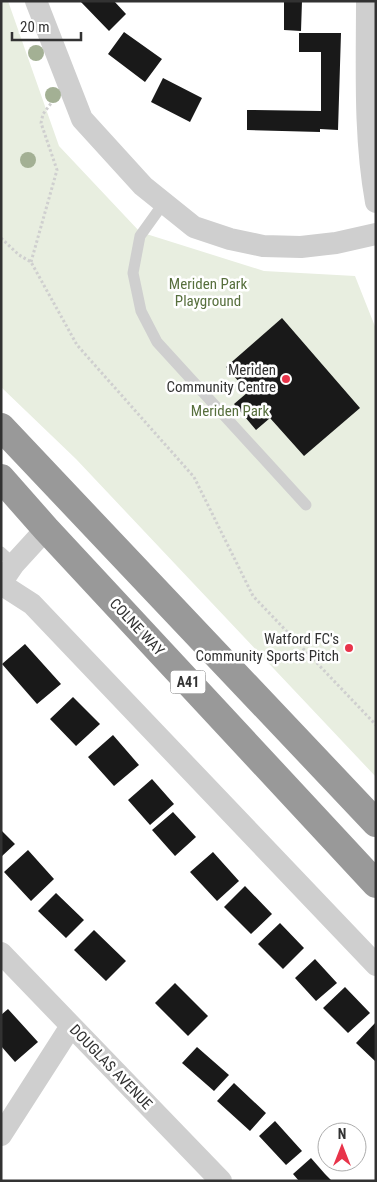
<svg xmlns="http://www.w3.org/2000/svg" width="377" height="1182" viewBox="0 0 377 1182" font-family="'Roboto Condensed',sans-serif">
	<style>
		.green { fill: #e8eee0 }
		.building { fill: #191919 }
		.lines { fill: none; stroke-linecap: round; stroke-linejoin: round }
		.path { stroke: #cfcfcf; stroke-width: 3; stroke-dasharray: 2.5 2.5; stroke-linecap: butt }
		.lane { stroke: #cfcfcf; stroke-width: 11 }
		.street { stroke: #cfcfcf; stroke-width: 22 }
		.highway { stroke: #999; stroke-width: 28 }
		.tree { fill: #a3b094 }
		.poi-dot { fill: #e8344a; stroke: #fff; stroke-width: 2 }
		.labels { text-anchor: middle; stroke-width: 5; stroke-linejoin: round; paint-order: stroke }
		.shield { fill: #fff; stroke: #707070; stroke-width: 1 }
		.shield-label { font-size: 14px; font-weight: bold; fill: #323232 }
		.park-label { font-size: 15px; fill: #576f3d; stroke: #fff }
		.poi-label { font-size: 15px; fill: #323232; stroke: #fff; text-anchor: end }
		.street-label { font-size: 15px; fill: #323232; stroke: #fff }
	</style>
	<rect width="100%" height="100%" fill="#fff"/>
	<!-- green -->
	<path class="green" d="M1,1H8L59,146L140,232L264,271L355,276L376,329V777L76,459L1,387Z"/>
	<!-- building -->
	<path class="building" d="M80,1H114L126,14L109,31Z
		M284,1H302L301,31L284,30Z
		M124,32L162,59L145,82L108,54Z
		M299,33H341L338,130L320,129V132L247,130V110L321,111V52H299Z
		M163,78L202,98L190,122L151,102Z
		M282,318L360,408L304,456L270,418L256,430L234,404L248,392L226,367Z
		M25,644L61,684L37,704L2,664Z
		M73,697L100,724L76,746L50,719Z
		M113,735L139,765L114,786L88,757Z
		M152,779L174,804L150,825L128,800Z
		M173,812L196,837L175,856L152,830Z
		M1,830L15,844L1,857Z
		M28,850L54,879L31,901L4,872Z
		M213,852L239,881L217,901L190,872Z
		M245,886L272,914L251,934L224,907Z
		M56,893L84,920L66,938L38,911Z
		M280,923L304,948L283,969L258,944Z
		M94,930L126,961L106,981L74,950Z
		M315,959L337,983L316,1001L295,978Z
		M175,983L208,1016L188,1036L155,1003Z
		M345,987L370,1013L348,1033L323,1008Z
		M8,1009L38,1042L15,1062L1,1046V1015Z
		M376,1022V1062L356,1043Z
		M197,1047L229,1075L214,1091L182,1063Z
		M234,1083L266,1113L250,1131L217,1101Z
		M275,1121L302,1151L286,1165L259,1136Z
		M311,1158L325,1174L332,1181H299L293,1174Z"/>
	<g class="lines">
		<!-- path -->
		<path class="path" d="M1,238L19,255L31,262L77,345L194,477L253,596L376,725
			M31,262L57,170L41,123L43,114L52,102"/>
		<!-- lane -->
		<path class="lane" d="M163,204L140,236L133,273L141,311L157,342L306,505
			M1,552L14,564"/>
		<!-- street -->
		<path class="street" d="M36,1L82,119L143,186L194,227L230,239L263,246L301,247L336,243L376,234
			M367,1C367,68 364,135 376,202
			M1,583L14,564L46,529
			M1,584L32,604L376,965
			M1,953L221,1181
			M1,1135L71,1026"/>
		<!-- highway -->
		<path class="highway" d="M1,427L376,823
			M1,478L46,529L376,884"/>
	</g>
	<!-- trees -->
	<g class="tree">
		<circle cx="36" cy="53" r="8"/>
		<circle cx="53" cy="95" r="8"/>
		<circle cx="28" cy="160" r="8"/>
	</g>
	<!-- markers -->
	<g class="poi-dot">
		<circle cx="286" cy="379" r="5"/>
		<circle cx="349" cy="648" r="5"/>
	</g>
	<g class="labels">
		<!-- shield labels -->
		<rect class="shield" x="170.5" y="670.5" width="35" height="23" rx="4"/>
		<g class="shield-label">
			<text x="188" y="687">A41</text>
		</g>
		<!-- park labels -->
		<g class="park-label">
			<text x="208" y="289">Meriden Park<tspan x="208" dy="17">Playground</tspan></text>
			<text x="230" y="416">Meriden Park</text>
		</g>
		<!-- poi labels -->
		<g class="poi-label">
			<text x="276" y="375">Meriden<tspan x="276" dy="17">Community Centre</tspan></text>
			<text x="339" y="644">Watford FC's<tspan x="339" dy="17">Community Sports Pitch</tspan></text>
		</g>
		<!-- street labels -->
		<g class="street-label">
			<text transform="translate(137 627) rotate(47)" y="5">COLNE WAY</text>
			<text transform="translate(111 1067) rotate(46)" y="5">DOUGLAS AVENUE</text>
		</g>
	</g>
	<!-- border -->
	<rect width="377" height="1182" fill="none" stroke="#323232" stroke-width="5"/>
	<!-- north arrow -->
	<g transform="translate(342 1147)"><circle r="24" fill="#ffffff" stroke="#adadad"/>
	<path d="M0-4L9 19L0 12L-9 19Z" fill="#e8344a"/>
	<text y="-8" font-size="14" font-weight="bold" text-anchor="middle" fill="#323232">N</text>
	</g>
	<!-- scale -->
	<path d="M12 32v8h69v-8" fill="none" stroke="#323232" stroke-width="2.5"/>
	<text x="20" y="32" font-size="15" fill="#323232" stroke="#ffffff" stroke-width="4" paint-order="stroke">20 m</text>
</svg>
